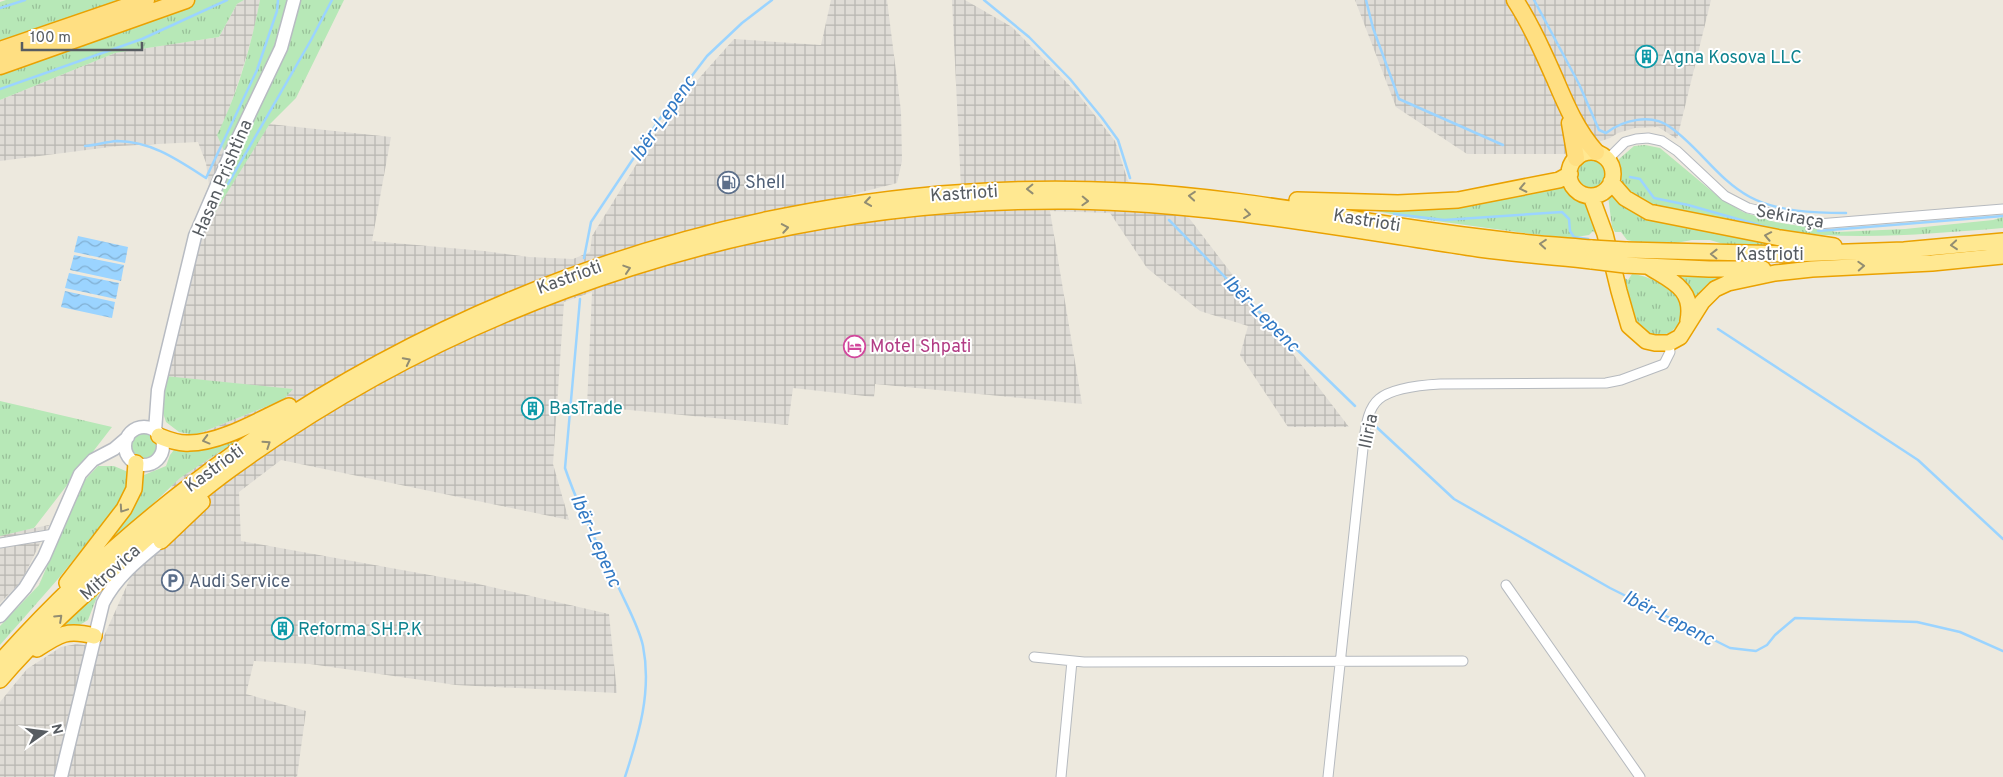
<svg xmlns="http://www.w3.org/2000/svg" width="2003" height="777" viewBox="0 0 2003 777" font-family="Overpass,sans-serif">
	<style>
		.industrial { fill: url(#industrial-grid) }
		.grass { fill: url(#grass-tufts) }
		.water { fill: url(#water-waves) }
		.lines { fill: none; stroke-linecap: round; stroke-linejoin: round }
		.stream { stroke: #9bd4ff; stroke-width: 2.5 }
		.minor-casing { stroke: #b6babf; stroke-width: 11 }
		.secondary-casing { stroke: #b7bbc2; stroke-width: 15 }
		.trunk-casing { stroke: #eaa100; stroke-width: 18 }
		.motorway-casing { stroke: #eaa100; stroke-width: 19 }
		.minor { stroke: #fff; stroke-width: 9 }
		.secondary { stroke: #fff; stroke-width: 12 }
		.trunk { stroke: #ffe891; stroke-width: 15 }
		.motorway { stroke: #ffdf82; stroke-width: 16 }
		.trunk-bridge-casing { stroke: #eaa100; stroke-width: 18; stroke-linecap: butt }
		.trunk-bridge { stroke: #ffe891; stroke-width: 15 }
		.oneway { stroke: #928d72 }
		.labels { text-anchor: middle; stroke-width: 4; stroke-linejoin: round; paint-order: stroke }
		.culture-label { font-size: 18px; fill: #0d838f; stroke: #fff; text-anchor: start }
		.street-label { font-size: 18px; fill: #575c61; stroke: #fff }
		.service-label { font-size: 18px; fill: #4e5e75; stroke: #fff; text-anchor: start }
		.hotel-label { font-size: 18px; fill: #b23c85; stroke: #fff; text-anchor: start }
		.water-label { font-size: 19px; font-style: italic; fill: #3179c4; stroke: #fff }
	</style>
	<defs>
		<pattern id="industrial-grid" width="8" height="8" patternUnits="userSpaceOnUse" patternTransform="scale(1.25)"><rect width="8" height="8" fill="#dfdcd6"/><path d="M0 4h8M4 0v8" fill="none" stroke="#b8b6b1"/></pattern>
		<pattern id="grass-tufts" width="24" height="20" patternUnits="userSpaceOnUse" patternTransform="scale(1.25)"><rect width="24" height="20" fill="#b7e8b7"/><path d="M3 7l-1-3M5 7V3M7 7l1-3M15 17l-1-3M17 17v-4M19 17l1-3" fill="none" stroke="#98bf98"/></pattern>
		<pattern id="water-waves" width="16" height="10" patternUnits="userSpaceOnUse" patternTransform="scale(1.25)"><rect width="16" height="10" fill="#9bd4ff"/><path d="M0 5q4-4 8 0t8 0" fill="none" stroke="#81afd2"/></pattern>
	</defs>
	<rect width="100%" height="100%" fill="#ede9de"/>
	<!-- industrial -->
	<path class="industrial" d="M244,0H260L254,30L241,74L228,112L218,135L224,151L222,190L211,217L269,124L391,137L372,241L484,251L529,257L573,259L590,252L592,236L668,113L734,39L821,45L831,0H887L901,111L902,161L897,183L823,202L961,188L952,0H965L1012,27L1078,94L1115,141L1128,181L1186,214L1349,427H1288L1240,355L1248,326L1200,311L1147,268L1110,213L1050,211L1082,404L875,384L874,397L793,388L788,425L587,406L592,292L564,302L553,464L569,520L281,460L239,492L241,541L474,583L609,614L617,693L456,685L310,664L254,661L246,694L306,711L297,777H0V702L27,669L61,647L77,644L99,647L195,435L283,400L292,389L155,376L195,220L209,185L206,163L198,142L118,146L0,161V100L115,53L219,37L237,4Z
		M1355,0H1711L1677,139L1658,127L1635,128L1618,133L1610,138L1564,154H1467L1396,107Z
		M49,525L21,582L0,603V535Z"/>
	<!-- grass -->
	<path class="grass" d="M6,0H244L237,4L219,37L115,53L0,100V2Z
		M260,0H344L296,98L269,125L209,222L222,190L224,151L217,135C238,93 251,46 260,0Z
		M1645,145L1660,148L1720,198L1743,212L1775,222L1837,232L1905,229L1993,220L2003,217V228C1927,234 1847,242 1771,229C1732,223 1693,213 1655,206C1632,196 1615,186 1619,159L1634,146Z
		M1578 174a14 14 0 1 1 28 0a14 14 0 1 1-28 0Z
		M1567,187L1576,196L1588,202L1598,236L1593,231L1589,235L1570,238L1531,234L1407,217L1350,206Z
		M1608,196L1613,197L1633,211L1782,245L1730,246L1710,240H1692L1676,243H1641L1627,240L1621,232H1615L1612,227Z
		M1632,274C1643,275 1654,280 1664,285C1711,312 1658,359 1635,322C1628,310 1626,292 1623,277L1628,280Z
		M1675,276L1718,277L1724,278L1695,302Z
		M165,376L293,389L283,400L195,435L179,432L166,422L160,404Z
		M0,401L112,427L34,528L0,536Z
		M265,422L180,478L85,569L129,510L144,475L166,466L170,455L177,446Z
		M130 446a14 14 0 1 1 28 0a14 14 0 1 1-28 0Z
		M98,466H114L128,472V488L113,511L58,579L0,645V626L39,585L83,482Z
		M102,584L88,620L78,626L57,627Z"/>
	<!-- water -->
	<path class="water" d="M78,236L128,247L125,263L74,252Z
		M74,255L124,265L121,281L70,270Z
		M69,273L119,283L116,299L65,288Z
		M65,291L115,302L112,318L61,307Z"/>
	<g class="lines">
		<!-- stream -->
		<path class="stream" d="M984,0L1029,37L1070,79L1102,118L1118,140L1130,178
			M1366,0L1373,28L1399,99L1503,145
			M1534,0L1579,84L1599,130L1606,133C1623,120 1651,113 1670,127C1699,147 1718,180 1750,197C1778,212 1815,213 1846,213
			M0,8L25,0
			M0,89L142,39L227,0
			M85,146C96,145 106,142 117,141C151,141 178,160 206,178L257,70L277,11L278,0
			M1630,177L1640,179L1654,198L1688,205L1773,229
			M228,184L311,40L332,0
			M1394,214L1444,220L1562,212L1569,219L1570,231L1574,237L1588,239
			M1169,220L1282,335L1355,406
			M1818,231L2003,216
			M584,258L591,222L665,111L707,56L742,23L772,0
			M580,299L565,468C579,509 599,547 618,586C626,604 639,627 643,646C652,691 639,734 625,777
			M1718,329L1918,460L2003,539
			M1371,422L1454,499L1610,588L1730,648L1756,651L1767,645L1775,635L1795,618L1917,622L1960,632L2003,651"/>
		<defs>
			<path id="minor" d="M1608,159L1625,142L1636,139L1648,138L1662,141L1677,151L1725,196L1748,208L1818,224L2003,209
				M0,543L54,534
				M1506,585L1640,777
				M1034,657L1084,662L1463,661
				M1061,777L1072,661
				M1328,777L1364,439C1366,426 1368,408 1379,399C1392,388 1423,385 1440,384L1606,383L1621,380L1664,364L1670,352L1669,343"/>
			<path id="secondary" d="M125 446a19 19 0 1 1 38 0a19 19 0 1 1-38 0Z
				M155,431L158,390L195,236L230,155L281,48L294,0
				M0,616L25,588L44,557L80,474L93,460L114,449L128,437
				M61,777L103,603C116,577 139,559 161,541"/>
			<path id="trunk" d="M1569 174a22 22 0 1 1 44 0a22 22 0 1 1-44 0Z
				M1611,182L1625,198L1649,212L1780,238L1834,246
				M1591,196L1605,234L1619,291L1629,326L1646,341L1655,343H1669L1680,337L1702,302L1715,289L1728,283L1775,273L1812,269L1932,263L2003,256
				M1297,200L1398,203L1458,200L1559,180L1570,174
				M1626,250L1792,254L1904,250L2003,241
				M1625,265L1709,269H1763
				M1649,267C1673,282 1694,289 1688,321
				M159,436C169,440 179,444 189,443C221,443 260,419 289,406
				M161,541L202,502
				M67,583L124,509L134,489L136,463
				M37,649C60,634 67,629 94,636
				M0,662C281,347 704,169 1126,191C1248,197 1367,224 1488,238C1523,243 1557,245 1592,248
				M0,680C36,638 77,601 118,564C155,531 191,498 231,469C473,293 774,198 1072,201C1209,203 1344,229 1479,249C1516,254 1554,257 1592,261"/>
			<path id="motorway" d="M1515,0C1531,25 1543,52 1555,79C1566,105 1577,131 1596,152
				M0,50L146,0
				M0,66L186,0
				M1570,123L1576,158"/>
		</defs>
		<!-- minor casing -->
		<use href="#minor" class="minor-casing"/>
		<!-- secondary casing -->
		<use href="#secondary" class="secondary-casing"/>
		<!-- trunk casing -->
		<use href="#trunk" class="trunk-casing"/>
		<!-- motorway casing -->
		<use href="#motorway" class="motorway-casing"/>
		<!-- minor -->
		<use href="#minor" class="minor"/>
		<!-- secondary -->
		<use href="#secondary" class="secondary"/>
		<!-- trunk -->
		<use href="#trunk" class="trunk"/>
		<!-- motorway -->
		<use href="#motorway" class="motorway"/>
		<defs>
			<path id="trunk-bridge" d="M1592,248L1626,250
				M1592,261L1625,265"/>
		</defs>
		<!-- trunk-bridge casing -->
		<use href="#trunk-bridge" class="trunk-bridge-casing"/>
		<!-- trunk-bridge -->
		<use href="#trunk-bridge" class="trunk-bridge"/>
	</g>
	<!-- one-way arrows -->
	<defs><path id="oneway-chevron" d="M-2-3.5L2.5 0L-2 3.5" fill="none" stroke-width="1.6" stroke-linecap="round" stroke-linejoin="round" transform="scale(1.25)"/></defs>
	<g class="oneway">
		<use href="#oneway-chevron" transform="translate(1523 188) rotate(168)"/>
		<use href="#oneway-chevron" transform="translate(1030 189) rotate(179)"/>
		<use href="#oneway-chevron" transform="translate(1192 196) rotate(-175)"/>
		<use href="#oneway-chevron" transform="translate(1085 201) rotate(2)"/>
		<use href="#oneway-chevron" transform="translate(868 202) rotate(172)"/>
		<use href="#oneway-chevron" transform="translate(1247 214) rotate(7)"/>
		<use href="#oneway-chevron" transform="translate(785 228) rotate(-10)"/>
		<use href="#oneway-chevron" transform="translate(1768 236) rotate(-169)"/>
		<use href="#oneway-chevron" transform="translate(1543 244) rotate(-175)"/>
		<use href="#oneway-chevron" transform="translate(1954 245) rotate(175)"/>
		<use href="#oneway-chevron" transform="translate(1714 254) rotate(-179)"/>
		<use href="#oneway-chevron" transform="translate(1861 266) rotate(-3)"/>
		<use href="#oneway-chevron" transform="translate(627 269) rotate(-18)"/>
		<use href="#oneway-chevron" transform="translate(407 361) rotate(-27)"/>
		<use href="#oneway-chevron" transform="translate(206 440) rotate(165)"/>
		<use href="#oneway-chevron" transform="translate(267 444) rotate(-34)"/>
		<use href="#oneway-chevron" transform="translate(123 509) rotate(124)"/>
		<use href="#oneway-chevron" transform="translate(59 618) rotate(-43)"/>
	</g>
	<!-- icons -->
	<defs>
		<symbol id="building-ring" viewBox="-11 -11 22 22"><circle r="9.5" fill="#fff" stroke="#0f9aa8" stroke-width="1.5"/><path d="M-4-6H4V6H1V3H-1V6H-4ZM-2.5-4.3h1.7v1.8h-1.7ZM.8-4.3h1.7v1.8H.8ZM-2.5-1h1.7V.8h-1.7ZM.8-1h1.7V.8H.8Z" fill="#0f9aa8"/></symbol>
		<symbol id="fuel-ring" viewBox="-11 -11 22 22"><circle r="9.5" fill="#fff" stroke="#5c6f8a" stroke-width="1.5"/><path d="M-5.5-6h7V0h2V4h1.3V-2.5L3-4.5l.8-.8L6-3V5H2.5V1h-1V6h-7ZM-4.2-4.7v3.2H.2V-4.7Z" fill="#5c6f8a"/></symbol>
		<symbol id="hotel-ring" viewBox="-11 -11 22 22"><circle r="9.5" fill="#fff" stroke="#d1479c" stroke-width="1.5"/><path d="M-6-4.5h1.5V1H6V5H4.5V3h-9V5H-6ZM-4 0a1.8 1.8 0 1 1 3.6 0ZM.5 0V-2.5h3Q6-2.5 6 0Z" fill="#d1479c"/></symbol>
		<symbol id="parking-ring" viewBox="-11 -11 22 22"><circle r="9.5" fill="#fff" stroke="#5c6f8a" stroke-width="1.5"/><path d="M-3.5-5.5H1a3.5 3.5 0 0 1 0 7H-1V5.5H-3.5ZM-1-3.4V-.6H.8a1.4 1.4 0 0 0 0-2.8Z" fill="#5c6f8a"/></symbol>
	</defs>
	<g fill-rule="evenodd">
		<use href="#building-ring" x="1634" y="44" width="25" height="25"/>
		<use href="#fuel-ring" x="716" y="170" width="25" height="25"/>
		<use href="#hotel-ring" x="842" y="334" width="25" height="25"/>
		<use href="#building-ring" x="520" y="396" width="25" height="25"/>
		<use href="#parking-ring" x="160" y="568" width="25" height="25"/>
		<use href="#building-ring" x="270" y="616" width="25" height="25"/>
	</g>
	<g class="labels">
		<!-- culture labels -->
		<g class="culture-label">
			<text x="1662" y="63">Agna Kosova LLC</text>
			<text x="549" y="414">BasTrade</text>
			<text x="298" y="635">Reforma SH.P.K</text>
		</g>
		<!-- street labels -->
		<g class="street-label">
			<text transform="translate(222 178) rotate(-67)" y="6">Hasan Prishtina</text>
			<text transform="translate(964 193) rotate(-4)" y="6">Kastrioti</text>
			<text transform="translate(1790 216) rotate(10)" y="6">Sekiraça</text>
			<text transform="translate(1367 220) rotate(9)" y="6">Kastrioti</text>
			<text x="1770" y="260">Kastrioti</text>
			<text transform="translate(569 277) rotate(-20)" y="6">Kastrioti</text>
			<text transform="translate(1368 431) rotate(-78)" y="6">Iliria</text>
			<text transform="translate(214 468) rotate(-36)" y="6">Kastrioti</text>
			<text transform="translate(110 572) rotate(-42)" y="6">Mitrovica</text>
		</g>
		<!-- service labels -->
		<g class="service-label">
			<text x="745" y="188">Shell</text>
			<text x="189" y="587">Audi Service</text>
		</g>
		<!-- hotel labels -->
		<g class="hotel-label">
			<text x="870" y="352">Motel Shpati</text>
		</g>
		<!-- water labels -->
		<g class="water-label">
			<text transform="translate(662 118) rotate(-55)" y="7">Ibër-Lepenc</text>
			<text transform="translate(1262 313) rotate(45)" y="7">Ibër-Lepenc</text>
			<text transform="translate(597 540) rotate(66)" y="7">Ibër-Lepenc</text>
			<text transform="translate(1669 617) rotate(27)" y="7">Ibër-Lepenc</text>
		</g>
	</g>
	<!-- north arrow -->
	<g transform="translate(45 732) rotate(76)" stroke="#ffffff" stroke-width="4" paint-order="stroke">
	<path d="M0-4L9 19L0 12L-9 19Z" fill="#575c61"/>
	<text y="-8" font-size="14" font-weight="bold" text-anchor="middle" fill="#575c61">N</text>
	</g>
	<!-- scale -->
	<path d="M22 42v8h120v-8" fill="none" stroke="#575c61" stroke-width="2.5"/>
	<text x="30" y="42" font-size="15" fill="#575c61" stroke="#ffffff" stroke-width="4" paint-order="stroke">100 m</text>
</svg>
